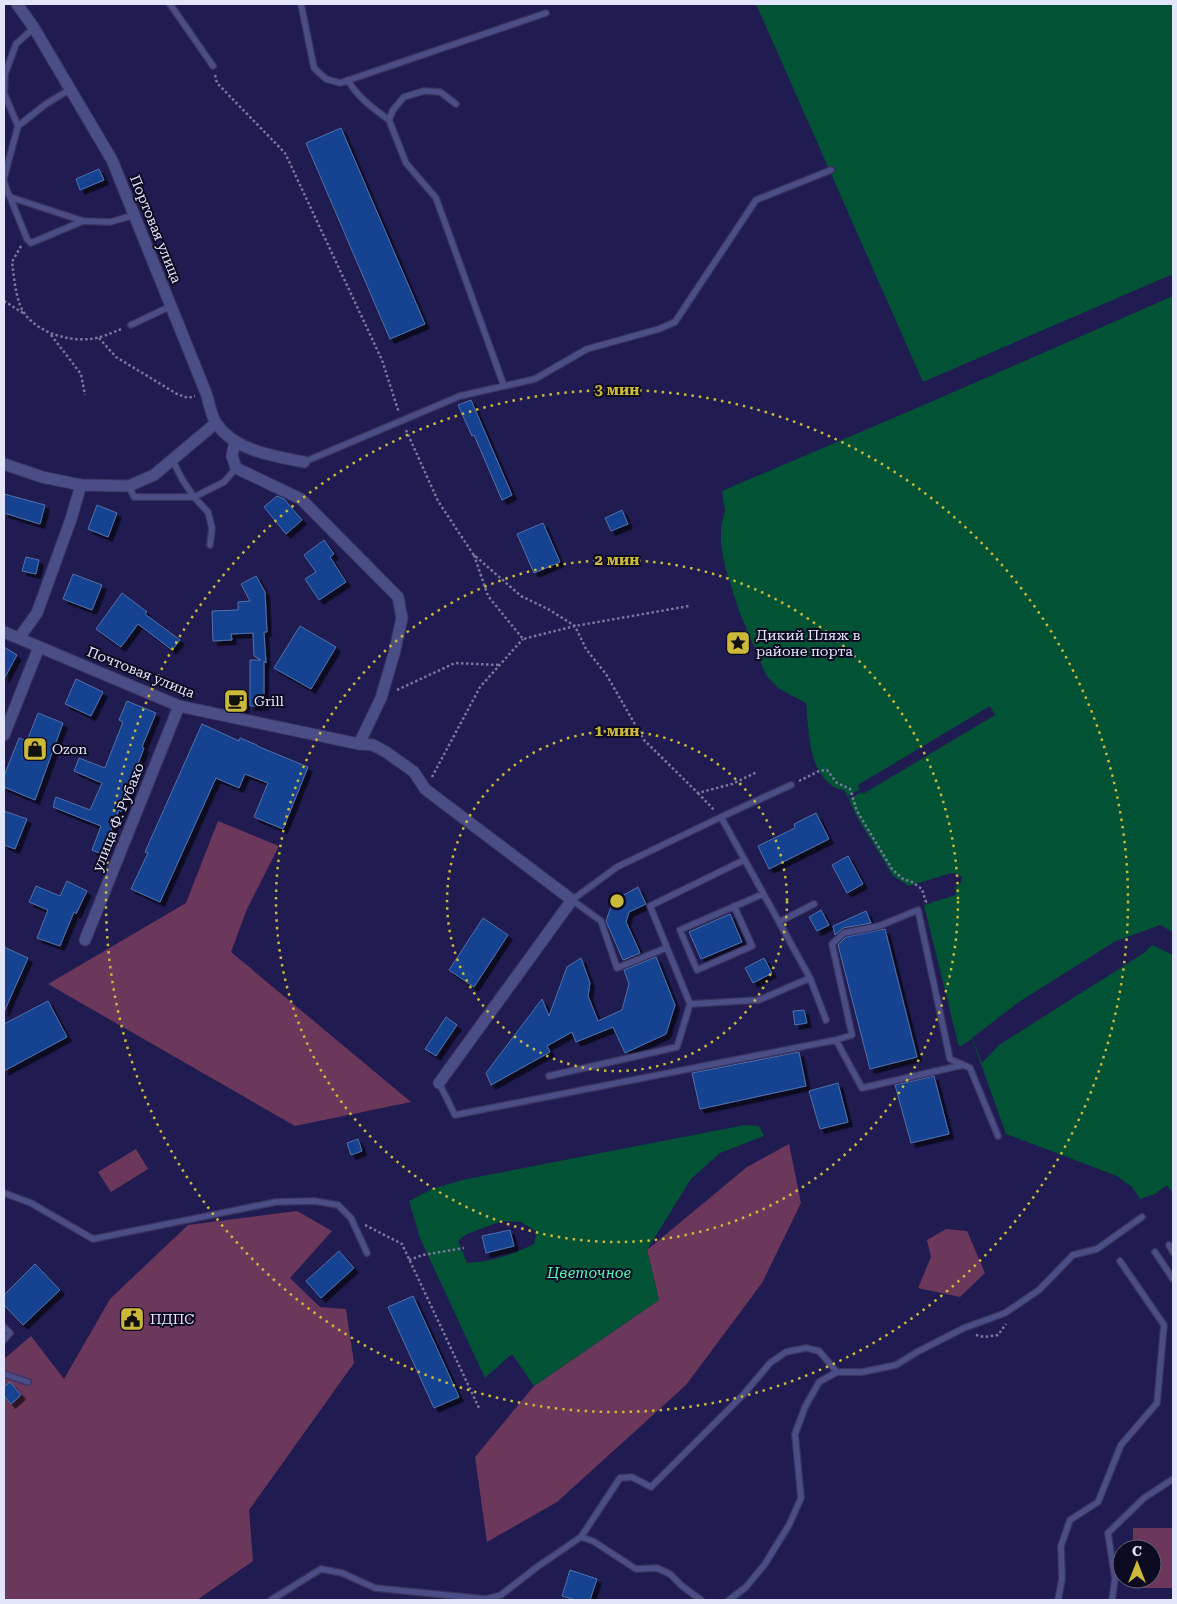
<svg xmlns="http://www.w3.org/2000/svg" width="1177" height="1604" viewBox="0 0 1177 1604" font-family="'Roboto Serif',serif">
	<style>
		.green { fill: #6b375a }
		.water { fill: #025235; fill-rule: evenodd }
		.pier { fill: #201c51 }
		.building { fill: #144292; stroke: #5271a8; filter: url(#shadow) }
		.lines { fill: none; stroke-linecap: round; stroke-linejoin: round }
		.lane-casing { stroke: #3b3460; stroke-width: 8 }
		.street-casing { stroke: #3b3460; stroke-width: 13 }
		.path { stroke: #78779d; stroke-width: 2.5; stroke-dasharray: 2.5 2.5; stroke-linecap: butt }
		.lane { stroke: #4b4d86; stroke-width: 5.5 }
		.street { stroke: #4b4d86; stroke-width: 11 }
		.ring { fill: none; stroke: #ccb939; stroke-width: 2.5; stroke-dasharray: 2.5 5 }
		.labels { text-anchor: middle; stroke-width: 4; stroke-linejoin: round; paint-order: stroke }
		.street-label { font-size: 14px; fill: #e3e5fa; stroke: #0c0b22 }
		.poi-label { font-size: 14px; fill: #e3e5fa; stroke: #0c0b22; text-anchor: start }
		.water-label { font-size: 15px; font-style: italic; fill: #50fab2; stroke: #0c0b22 }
		.centre { fill: #ccb939; stroke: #0c0b22; stroke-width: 2.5 }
		.ring-label { font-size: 15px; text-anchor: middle; font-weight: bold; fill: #ccb939; stroke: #0c0b22; stroke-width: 4; stroke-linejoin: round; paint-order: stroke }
	</style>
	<defs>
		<filter id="shadow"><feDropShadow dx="4.5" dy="4.5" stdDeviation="0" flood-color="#0009"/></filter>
	</defs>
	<rect width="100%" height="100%" fill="#201c51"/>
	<!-- green -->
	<path class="green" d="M218,821L279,846L247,909L231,952L411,1102L295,1126L48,984L186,903Z
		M789,1144L801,1203L762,1283L686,1385L557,1502L487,1542L475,1457L534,1386L659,1300L647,1250L747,1167Z
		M136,1149L148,1169L111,1192L98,1172Z
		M297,1211L332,1231L290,1278L320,1307L346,1309L354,1363L249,1510L253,1561L197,1600H4V1359L31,1336L64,1379L110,1299L188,1225Z
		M946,1229L967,1231L985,1273L960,1297L918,1288L931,1257L927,1240Z
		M1133,1528H1173V1588H1133V1579H1152V1549H1133Z"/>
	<!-- water -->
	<path class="water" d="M756,4H1173V274L923,382Z
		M1173,296V1194L1167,1185L1155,1194L1140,1199L1132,1187L1117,1176L1006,1134L972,1039L959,1047L924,905L956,895L955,888L961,883L962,877L958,874L951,873L909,886L893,876L857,817L845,791C842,789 837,789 834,787C807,769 809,730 806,703L778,688L766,675L739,611L725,567L721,543V526L725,511L722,491L933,401Z
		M745,1125L759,1126L764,1136L720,1153L691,1179L647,1250L659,1300L534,1386L512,1354L485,1378L420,1238L409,1201L432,1189L462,1180ZM502,1221L521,1222L537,1232L534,1244C511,1255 492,1262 467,1263L458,1241L467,1234Z"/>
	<!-- pier -->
	<path class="pier" d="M990,706L995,715L863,794L862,792L849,799L848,796L860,789L858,785Z
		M1160,925L1173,932V955L1152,945L1144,953L999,1045L982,1063L972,1038L1019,1002L1114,942Z"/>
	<!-- building -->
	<path class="building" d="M341,128L425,324L390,339L306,143Z
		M99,169L104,180L80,190L76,179Z
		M471,400L512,495L502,500L474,435L472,436L458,405Z
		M4,494L45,505L40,524L4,513Z
		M277,496L284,499L302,520L286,534L264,507Z
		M97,505L117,513L108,537L88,529Z
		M622,510L628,524L611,531L605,518Z
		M543,523L560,562L534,573L517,534Z
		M324,540L334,554L330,557L346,582L319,600L305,579L316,572L304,555Z
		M26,557L39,560L36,574L22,571Z
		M73,574L102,585L92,610L63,599Z
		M256,576L265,592L267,632H264L266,663L264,661V706H250V660H261L254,656L253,633L231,634L232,640L213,641L212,611L238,610V602L250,601L241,584Z
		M122,593L147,612L145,614L180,640L172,650L138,624L121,647L96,629Z
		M300,626L336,647L311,689L274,668Z
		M4,647L17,655L4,679Z
		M76,679L103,692L91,716L65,704Z
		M230,692L247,697L244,709L226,704Z
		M127,701L156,713L142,747L144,748L129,787L131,788L121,812L119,810L102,854L92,850L101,826L53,807L56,797L90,810L102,783L74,771L79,758L105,768L123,722L119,720Z
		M38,713L63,723L35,800L4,787V776L19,738L27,741Z
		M202,724L239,741L240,738L257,745V746L308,767L283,829L254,817L268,783L245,774L239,788L216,778L160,902L131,889L148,853L145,852Z
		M4,811L27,819L15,849L4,845Z
		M816,813L829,839L769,869L758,846L795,828L794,824Z
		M848,856L863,884L847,893L832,865Z
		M67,881L87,891L76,914L74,912L60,946L37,938L48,910L29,902L36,886L60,896Z
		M638,887L646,904L629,912L626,922L640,953L623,960L606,921L613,901Z
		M821,910L829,925L817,931L809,917Z
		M866,911L871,923L843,928L835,935L833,926Z
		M730,914L742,942L701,959L689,932Z
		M483,918L508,935L474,987L449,970Z
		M885,929L917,1057L870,1069L838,945L846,937Z
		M4,947L28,958L4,1012Z
		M656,957L675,1005L666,1034L625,1053L613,1027L576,1042L572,1032L547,1046L550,1052L491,1085L486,1073L542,999L549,1016L567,967L581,958L590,983L588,996L598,1021L622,1010L629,984L624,970Z
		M764,958L772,973L753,983L745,968Z
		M48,1001L67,1037L4,1071V1024Z
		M804,1010L807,1023L795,1025L793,1011Z
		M446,1017L457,1025L436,1056L425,1049Z
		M799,1052L806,1086L700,1109L692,1073Z
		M934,1076L949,1134L911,1143L895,1085Z
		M838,1083L848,1122L820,1129L809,1091Z
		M358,1139L362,1151L351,1155L347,1143Z
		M510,1230L514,1246L486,1253L482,1236Z
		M339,1251L354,1268L321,1298L306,1281Z
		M35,1264L60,1290L23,1325L4,1305V1295Z
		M413,1296L459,1397L434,1408L388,1307Z
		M10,1382L21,1395L11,1404L4,1396V1387Z
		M570,1570L597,1579L590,1600H576L562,1596Z"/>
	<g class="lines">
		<defs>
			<path id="lane" d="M170,4L213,66
				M301,4L314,68L326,79L340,83L546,13
				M348,80C357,97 374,109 389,120
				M456,104L440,92L424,91L404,97L393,110L389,120L406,163L436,198L504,386
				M18,126L46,104L69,90
				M4,178L18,126L4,93L5,74L16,44L34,28
				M4,181L7,191L10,197L83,221L110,222L135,215
				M10,197L27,239L31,243L83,221
				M131,325L171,306
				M172,459L182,479L194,497L208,512L212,528L210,545
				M304,462L460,396L535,379L587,349L659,329L675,322L756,200L831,170
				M129,486L134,497H194L224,482L236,468
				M721,817L791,785
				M734,906L752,946L697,970L680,930L763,894
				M779,922L814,904
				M666,948L617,968L601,921L572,900L617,867L721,817L810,978L826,1020
				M690,1004L650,906L744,860
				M836,1040L852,1035L832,944L844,933L879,926L918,910L950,1059L970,1068L998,1136
				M549,1076L677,1047L690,1004L759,1000L810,978
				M439,1083L455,1115L836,1040L862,1088L963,1065
				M4,1193L31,1203L93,1239L276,1202L314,1201L338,1205L351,1218L367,1253
				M1169,1245L1173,1252
				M1155,1252L1173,1279
				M4,1327L10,1333L4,1340
				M4,1374L28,1382
				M581,1537L620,1478L632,1477L651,1487L743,1395L770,1363L786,1352L806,1348L819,1351L837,1372
				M271,1600L321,1569L342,1573L375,1588L486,1599L501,1595L537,1567L581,1537L593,1541L636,1569L657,1568L670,1574L682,1586L701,1600
				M729,1600L746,1587L765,1564L789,1525L801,1498L795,1434L805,1407L819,1382L837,1372H862L896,1365L917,1352L964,1328L1005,1313L1039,1290L1073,1255L1097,1249L1142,1217
				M1058,1600L1062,1579L1061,1546L1070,1520L1098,1502L1121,1445L1157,1403L1164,1325L1120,1261
				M1112,1600L1115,1579L1108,1533L1144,1498L1173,1479"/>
			<path id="street" d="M17,4L34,28L112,160L206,393C209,402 211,415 216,423C235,451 273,456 304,462
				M235,442L232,456L236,468L301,499L398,597L402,618L394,654L381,698L359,744
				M4,464L42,477L81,485L129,486L154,475L216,423
				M4,632L179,706L359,744L373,745L386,752L414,772L425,789L572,900L439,1083
				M19,638L37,613L71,519L81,485
				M4,735L39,647
				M85,940L179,706"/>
		</defs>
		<!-- lane casing -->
		<use href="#lane" class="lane-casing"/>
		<!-- street casing -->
		<use href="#street" class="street-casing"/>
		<!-- path -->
		<path class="path" d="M215,75L217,83L285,153L382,360L399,413
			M21,246L12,262C14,276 15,292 20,305C30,332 73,345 100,337C108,335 115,331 122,329
			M4,301L23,313
			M51,335L81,374L85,395
			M99,338L116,357L177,394L188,398L195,396
			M406,430L438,501L473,554L521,596L548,609L575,626L586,649L606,674L644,740L698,793L732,784L757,772
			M474,555L488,596L523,639L575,626L689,606
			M397,690L455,663L499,665
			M432,777L480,687L523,639
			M799,781L819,771L827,770L837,783L850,789L857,811L892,869L903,879L912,882L922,889L926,902L924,904
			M698,793L715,811
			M365,1225L402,1244L479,1408
			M409,1260L423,1255L464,1248
			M976,1335L984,1337L998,1335L1006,1324"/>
		<!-- lane -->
		<use href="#lane" class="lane"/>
		<!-- street -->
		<use href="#street" class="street"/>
	</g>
	<!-- distance rings -->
	<g class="ring">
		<circle cx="617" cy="901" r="170"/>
		<circle cx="617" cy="901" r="341"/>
		<circle cx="617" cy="901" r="511"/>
	</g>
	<!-- icons -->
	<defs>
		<symbol id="sight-square" viewBox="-11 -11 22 22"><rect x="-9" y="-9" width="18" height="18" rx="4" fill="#ccb939" stroke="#0c0b22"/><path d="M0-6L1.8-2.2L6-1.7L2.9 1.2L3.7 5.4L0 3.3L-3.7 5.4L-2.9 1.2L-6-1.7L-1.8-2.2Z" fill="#111"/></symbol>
		<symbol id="cafe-square" viewBox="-11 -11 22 22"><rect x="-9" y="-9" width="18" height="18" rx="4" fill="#ccb939" stroke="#0c0b22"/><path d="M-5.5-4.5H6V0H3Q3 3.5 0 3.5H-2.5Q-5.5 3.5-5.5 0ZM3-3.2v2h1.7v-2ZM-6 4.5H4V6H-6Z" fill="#111"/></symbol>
		<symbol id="shop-square" viewBox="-11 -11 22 22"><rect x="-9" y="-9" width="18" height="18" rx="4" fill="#ccb939" stroke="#0c0b22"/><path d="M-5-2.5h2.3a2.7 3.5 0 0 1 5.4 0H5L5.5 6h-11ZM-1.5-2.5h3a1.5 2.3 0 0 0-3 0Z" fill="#111"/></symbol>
		<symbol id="civic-square" viewBox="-11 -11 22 22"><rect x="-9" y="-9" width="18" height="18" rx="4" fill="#ccb939" stroke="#0c0b22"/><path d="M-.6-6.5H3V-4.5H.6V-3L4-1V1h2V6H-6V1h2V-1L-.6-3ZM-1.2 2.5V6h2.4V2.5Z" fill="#111"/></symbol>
	</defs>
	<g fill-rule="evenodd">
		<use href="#sight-square" x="724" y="629" width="28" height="28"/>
		<use href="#cafe-square" x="222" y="687" width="28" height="28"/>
		<use href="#shop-square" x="21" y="735" width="28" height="28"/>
		<use href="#civic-square" x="118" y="1305" width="28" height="28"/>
	</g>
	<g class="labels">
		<!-- street labels -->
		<g class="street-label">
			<text transform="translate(156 229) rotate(68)" y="5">Портовая улица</text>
			<text transform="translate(141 672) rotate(22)" y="5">Почтовая улица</text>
			<text transform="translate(118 817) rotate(-68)" y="5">улица Ф. Рубахо</text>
		</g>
		<!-- poi labels -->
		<g class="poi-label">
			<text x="756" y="640">Дикий Пляж в<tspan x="756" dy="16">районе порта</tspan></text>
			<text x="254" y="706">Grill</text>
			<text x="52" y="754">Ozon</text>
			<text x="150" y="1324">ПДПС</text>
		</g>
		<!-- water labels -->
		<g class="water-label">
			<text x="589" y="1278">Цветочное</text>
		</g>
	</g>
	<circle cx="617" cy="901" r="8" class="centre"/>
	<g class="ring-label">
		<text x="617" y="395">3 мин</text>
		<text x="617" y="565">2 мин</text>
		<text x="617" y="736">1 мин</text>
	</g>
	<!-- border -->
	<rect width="1177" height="1604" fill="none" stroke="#e3e5fa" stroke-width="10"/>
	<!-- north arrow -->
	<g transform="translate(1137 1564)"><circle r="24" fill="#0c0b22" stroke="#626278"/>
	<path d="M0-4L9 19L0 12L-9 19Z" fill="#ccb939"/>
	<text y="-8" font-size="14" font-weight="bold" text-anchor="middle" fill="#e3e5fa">С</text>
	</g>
</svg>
